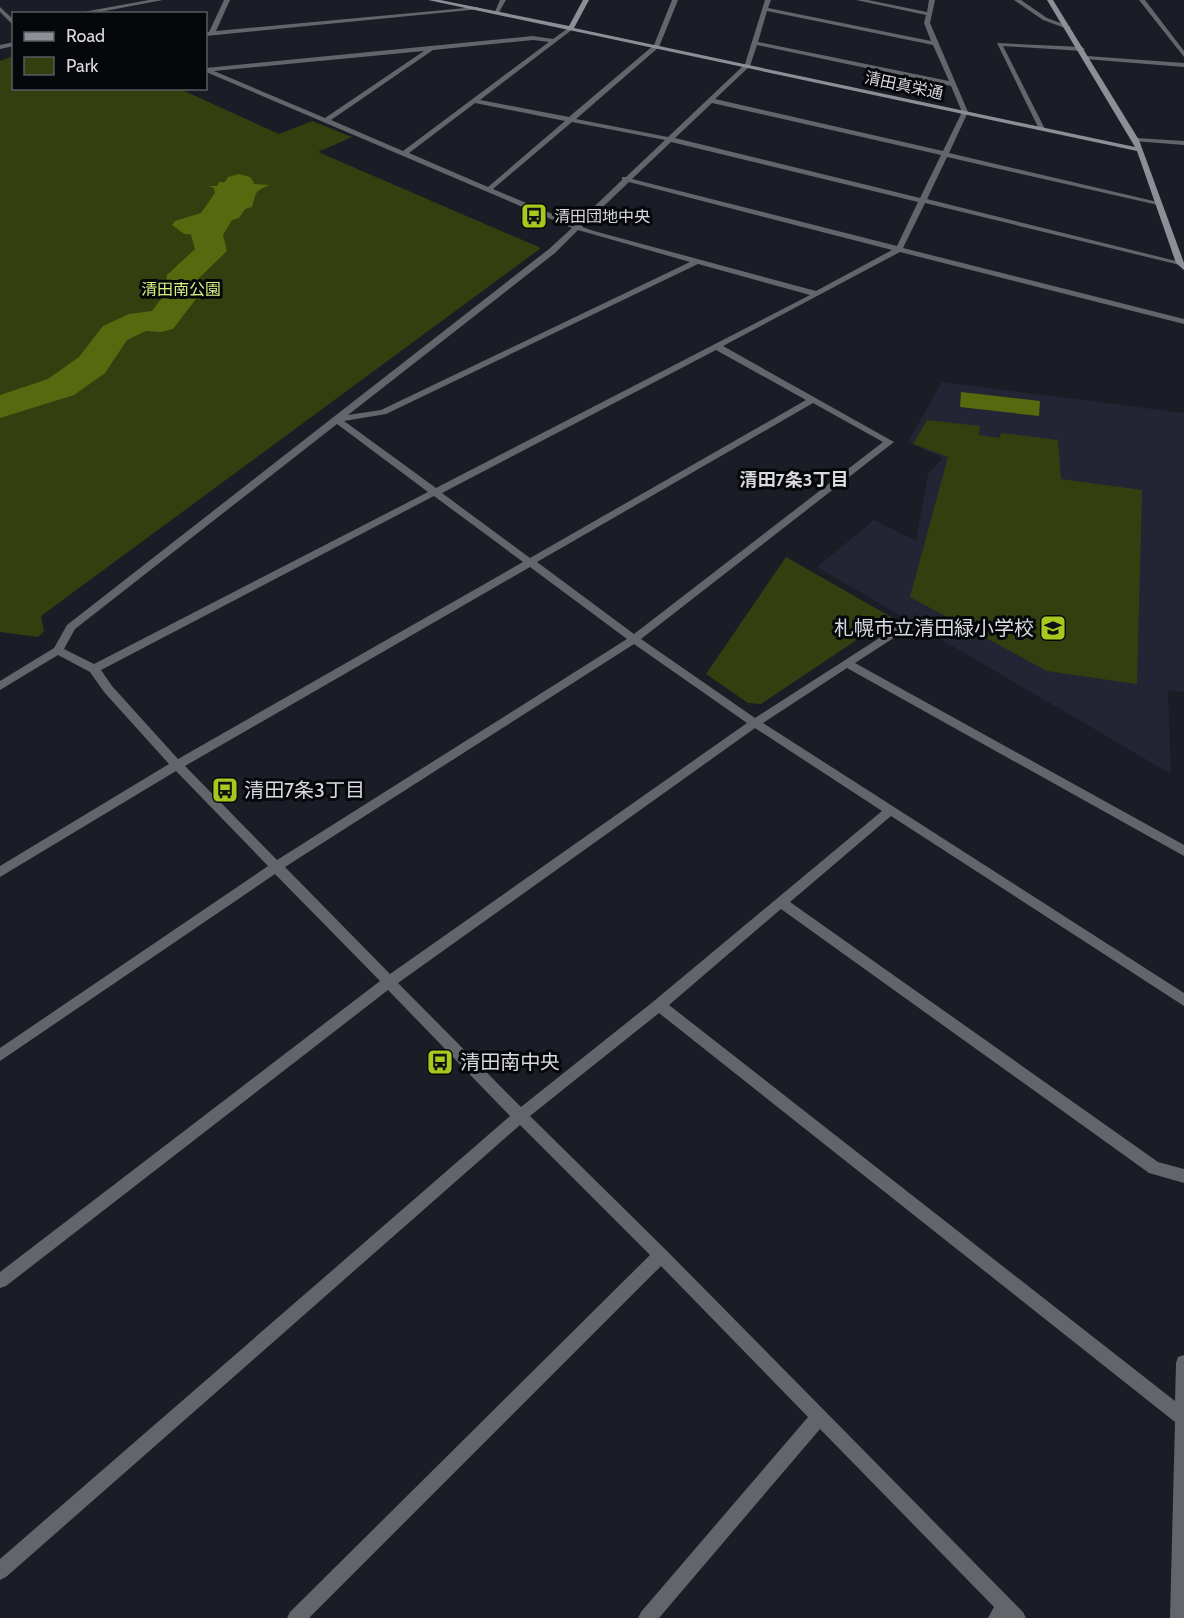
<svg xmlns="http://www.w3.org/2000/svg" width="1184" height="1618" viewBox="0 0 1184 1618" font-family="Cabin,'Noto Sans JP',sans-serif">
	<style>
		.built { fill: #242534 }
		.green { fill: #343f10 }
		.water { fill: #57690e }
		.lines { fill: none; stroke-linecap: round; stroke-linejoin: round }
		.river { fill: #57690e; fill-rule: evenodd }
		.street { fill: #64656a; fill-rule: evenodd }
		.secondary { fill: #8e8e97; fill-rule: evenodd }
		.labels { text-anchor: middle; stroke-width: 6; stroke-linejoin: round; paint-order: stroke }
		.far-street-label { font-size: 16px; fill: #d9d9e0; stroke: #06070a }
		.far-poi-label { font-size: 16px; fill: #d9d9e0; stroke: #06070a; text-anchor: start }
		.far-park-label { font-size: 16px; fill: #d5f182; stroke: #06070a }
		.far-neighbourhood-label { font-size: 18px; font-weight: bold; fill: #d9d9e0; stroke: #06070a }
		.poi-label { font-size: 20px; fill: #d9d9e0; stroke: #06070a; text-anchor: start }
	</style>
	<rect width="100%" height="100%" fill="#1b1c25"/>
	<!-- built -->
	<path class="built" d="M942,382L1184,413V692L1168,690L1171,774L817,567L874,520L916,541L928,474L943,458L908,442Z"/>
	<!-- green -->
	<path class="green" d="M13,56L14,88L180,89L279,134L312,121L352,137L318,152L541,248L41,616L44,631L38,637L0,632V61Z
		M927,420L980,426L979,435L1000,438L1001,433L1058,440L1061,479L1142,490L1137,684L1047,671L910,597L948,457L913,444Z
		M786,557L891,617L761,704L748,703L706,674Z"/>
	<!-- water -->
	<path class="water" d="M219,182L270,185C254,191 256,193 252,207L245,209L239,218L232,220L215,239L217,252L201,268L183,275L182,270L192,263L204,241L200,235L184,234L172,225L175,221L201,213L215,193L214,188L208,186H217Z
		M961,392L1040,401L1039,416L960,407Z"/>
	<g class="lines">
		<!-- river -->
		<path class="river" d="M239,174L250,177L254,183L223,235L227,251L199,278V295L173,329L161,332L146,331L127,340L105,373L74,395L0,418V395L48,379L79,357L103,326L129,314L152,311L165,294L167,275L195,249L191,235L224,183L228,177Z"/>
		<!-- street -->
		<path class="street" d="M149,0H163L89,14H72Z
			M224,0H230L216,31L477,7L480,9L206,36V32H209Z
			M500,0H506L498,14H494Z
			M672,0H678L659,47L576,119L668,137L745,64L765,0H771L768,8L931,41L924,23L926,15L856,0H868L927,12L929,0H935L930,23L968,112L949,153L1162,203L1158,205L947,157L927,199L1184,263L1180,265L925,203L903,248L1184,319V324L900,252L723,346L894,442L641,639L755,718L898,626H906L907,628L906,630L855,663L1184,845V856L847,668L763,723L1184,993V1006L891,816L790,902L1158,1162L1184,1169V1183L1149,1173L781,909L669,1005L1175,1401L1176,1363L1178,1357L1184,1355V1618H1170L1175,1422L659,1013L530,1116L666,1250L1023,1612L1026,1618H988L994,1607L820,1429L659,1618H638L641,1612L808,1417L661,1266L309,1618H287L290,1612L650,1255L520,1125L6,1577L0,1580V1559L510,1116L388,990L6,1286L0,1288V1272L380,981L275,874L0,1061V1048L268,866L176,771L0,877V866L169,764L104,692L90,672L58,655L0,690V681L54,648L67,625L549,249L572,228L206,72V68L533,36L553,39L571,26L573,29L480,100L569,117L654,45ZM767,11L933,45L949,81L758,42ZM533,40L549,42L403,151L331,120L433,50ZM757,45L951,86L962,112L943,151L715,99L750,66ZM424,51L325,118L214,71ZM475,103L565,121L488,187L409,153ZM712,103L941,155L920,198L675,138ZM572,122L665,140L626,177H622V180L576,224L493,189ZM671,142L918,202L897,246L632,179ZM629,182L892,250L816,291L594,231L582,227ZM578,230L690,262L381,410L348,415L555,253ZM698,264L810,295L436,488L344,421L386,414ZM716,350L806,400L530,558L442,493ZM813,403L883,442L634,634L537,562ZM337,424L428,492L94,664L64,649L75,629ZM434,496L523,562L178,759L112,686L101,670ZM530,567L627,639L277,860L185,766ZM634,644L747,723L390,974L285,867ZM755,728L882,811L654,1001L521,1107L398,983Z
			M1014,0H1021L1047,18L1071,27L1068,29L1043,20Z
			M1139,0H1145L1184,51V57Z
			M0,7L14,20V26L0,12Z
			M14,42V46L0,49V45Z
			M997,43L1082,47L1085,49L1082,51L1003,46L1045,129L1044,130L1039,129Z
			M1087,56L1184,63V67L1085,59L1084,58Z
			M1136,138L1184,141V145L1134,141V139Z"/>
		<!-- secondary -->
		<path class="secondary" d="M428,0H440L569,26L583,0H589L574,28L1135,147L1047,0H1053L1139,140L1184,263V270L1176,263L1137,151Z"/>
	</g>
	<!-- icons -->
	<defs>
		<symbol id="bus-square" viewBox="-11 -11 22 22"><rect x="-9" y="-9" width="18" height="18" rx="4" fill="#a7c81f" stroke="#06070a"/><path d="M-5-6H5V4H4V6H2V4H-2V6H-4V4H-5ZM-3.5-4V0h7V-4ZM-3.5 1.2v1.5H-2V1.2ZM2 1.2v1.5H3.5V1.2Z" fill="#111"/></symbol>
		<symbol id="school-square" viewBox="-11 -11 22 22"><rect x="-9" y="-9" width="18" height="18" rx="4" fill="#a7c81f" stroke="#06070a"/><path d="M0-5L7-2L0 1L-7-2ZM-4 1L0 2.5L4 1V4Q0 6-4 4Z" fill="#111"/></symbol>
	</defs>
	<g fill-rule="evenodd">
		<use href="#bus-square" x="519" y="201" width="30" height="30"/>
		<use href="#school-square" x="1038" y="613" width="30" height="30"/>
		<use href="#bus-square" x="210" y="775" width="30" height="30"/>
		<use href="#bus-square" x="425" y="1047" width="30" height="30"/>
	</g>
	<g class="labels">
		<!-- far-street labels -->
		<g class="far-street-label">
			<text transform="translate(904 85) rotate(12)" y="6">清田真栄通</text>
		</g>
		<!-- far-poi labels -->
		<g class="far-poi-label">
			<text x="554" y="222">清田団地中央</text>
		</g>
		<!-- far-park labels -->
		<g class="far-park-label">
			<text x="181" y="295">清田南公園</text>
		</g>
		<!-- far-neighbourhood labels -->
		<g class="far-neighbourhood-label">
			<text x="794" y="486">清田7条3丁目</text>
		</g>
		<!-- poi labels -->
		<g class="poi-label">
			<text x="1034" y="635" text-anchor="end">札幌市立清田緑小学校</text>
			<text x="244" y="797">清田7条3丁目</text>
			<text x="460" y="1069">清田南中央</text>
		</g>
	</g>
	<!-- legend -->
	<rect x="12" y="12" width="195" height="78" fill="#06070a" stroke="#5a5b60" stroke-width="1.5"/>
	<rect x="24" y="32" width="30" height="9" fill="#8e8e97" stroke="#5a5b60" stroke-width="1.5"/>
	<text x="66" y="42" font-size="18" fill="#d9d9e0">Road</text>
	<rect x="24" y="57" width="30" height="18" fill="#343f10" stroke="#5a5b60" stroke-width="1.5"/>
	<text x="66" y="72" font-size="18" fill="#d9d9e0">Park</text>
</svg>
